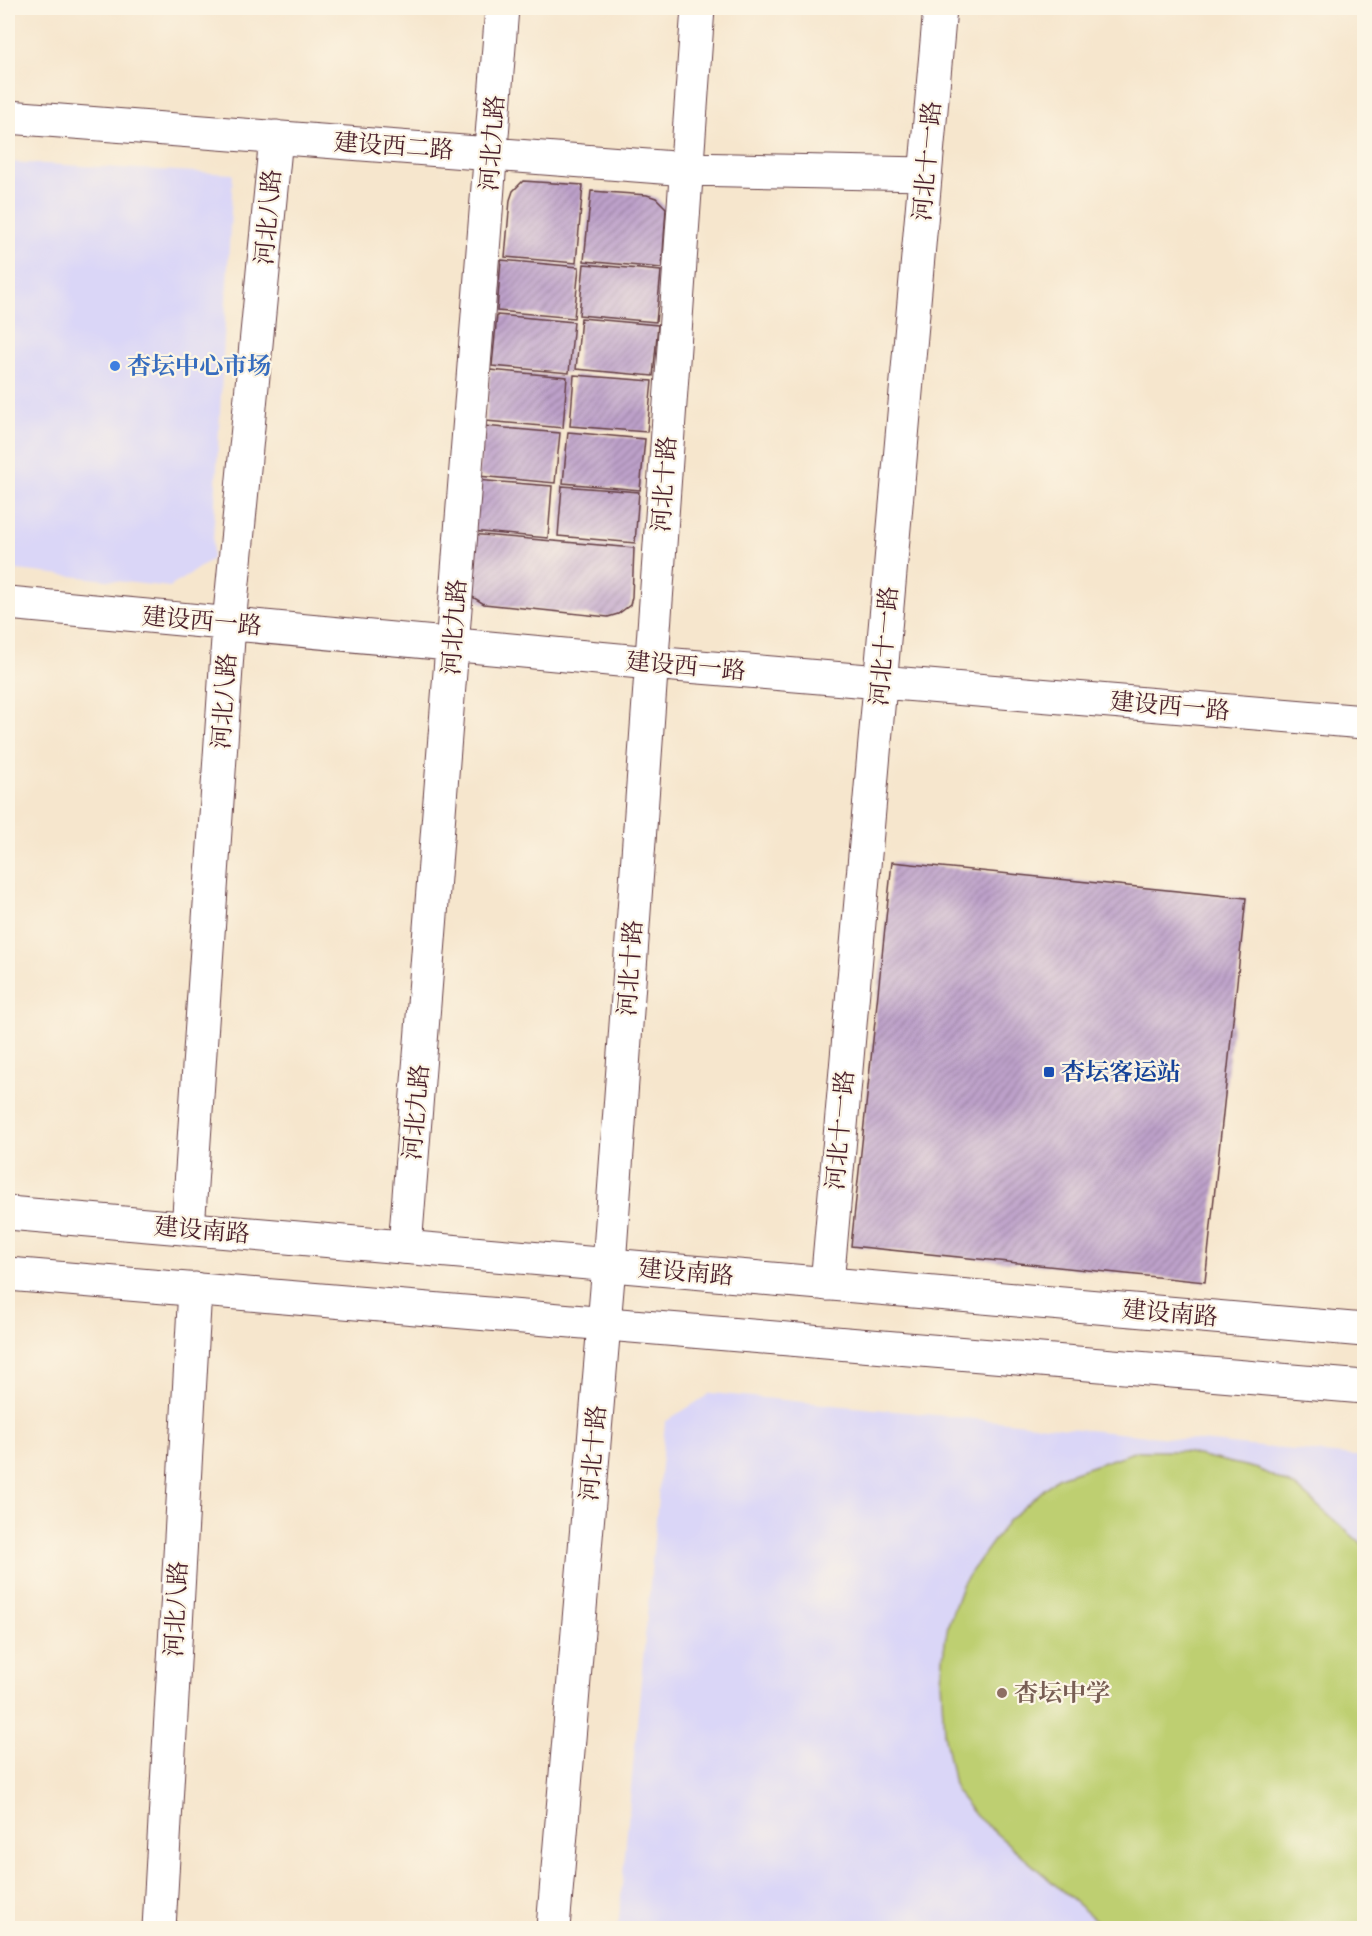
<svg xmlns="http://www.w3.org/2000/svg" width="1372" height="1936" viewBox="0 0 1372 1936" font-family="'Sorts Mill Goudy','Noto Serif SC',serif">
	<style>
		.built { fill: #dad6f7 }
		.pitch { fill: #becf71; stroke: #84774e; stroke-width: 1.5 }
		.building { fill: url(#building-hatch) }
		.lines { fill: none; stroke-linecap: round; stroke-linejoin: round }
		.street-casing { stroke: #643d43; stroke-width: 35 }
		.secondary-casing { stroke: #643d43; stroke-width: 35 }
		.street { stroke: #fff; stroke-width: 33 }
		.secondary { stroke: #fff; stroke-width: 33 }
		.shop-dot { fill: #3f7fe0; stroke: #fcf5e5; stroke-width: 2 }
		.transit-dot { fill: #1a4fb4; stroke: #fcf5e5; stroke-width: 2 }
		.education-dot { fill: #8d6e63; stroke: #fcf5e5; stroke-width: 2 }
		.labels { text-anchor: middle; stroke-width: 4.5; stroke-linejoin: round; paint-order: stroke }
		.street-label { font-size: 24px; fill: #4a1f2b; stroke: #fcf5e5 }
		.shop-label { font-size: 24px; font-weight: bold; fill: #366cbe; stroke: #fcf5e5; text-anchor: start }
		.transit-label { font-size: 24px; font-weight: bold; fill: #164399; stroke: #fcf5e5; text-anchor: start }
		.education-label { font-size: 24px; font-weight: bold; fill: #785e54; stroke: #fcf5e5; text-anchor: start }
	</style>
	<defs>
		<pattern id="building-hatch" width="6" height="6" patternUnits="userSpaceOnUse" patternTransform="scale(1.5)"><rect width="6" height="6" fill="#bda1ca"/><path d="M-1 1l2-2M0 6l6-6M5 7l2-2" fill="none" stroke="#9c83a4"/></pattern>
	</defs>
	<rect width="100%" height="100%" fill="#fcf5e5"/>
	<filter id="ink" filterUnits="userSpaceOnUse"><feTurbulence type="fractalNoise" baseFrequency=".0167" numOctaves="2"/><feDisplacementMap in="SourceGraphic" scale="12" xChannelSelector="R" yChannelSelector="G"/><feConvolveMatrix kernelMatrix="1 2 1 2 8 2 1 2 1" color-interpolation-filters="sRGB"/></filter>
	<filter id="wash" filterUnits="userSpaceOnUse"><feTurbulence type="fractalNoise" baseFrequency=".008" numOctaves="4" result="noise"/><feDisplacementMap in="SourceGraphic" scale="24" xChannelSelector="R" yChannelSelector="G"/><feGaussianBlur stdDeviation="1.35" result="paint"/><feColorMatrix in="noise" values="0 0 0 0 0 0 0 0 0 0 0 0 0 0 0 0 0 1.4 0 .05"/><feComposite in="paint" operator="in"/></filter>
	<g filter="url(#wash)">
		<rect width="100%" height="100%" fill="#f6e6cd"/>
		<!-- built -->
		<path class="built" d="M8,162L233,174L212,559L170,587L8,569Z
			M711,1393L1364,1457V1928H618L665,1422Z"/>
		<!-- pitch -->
		<path class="pitch" d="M1137,1451H1180L1258,1469L1297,1488L1364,1546V1928H1105L976,1816L955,1790L944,1733L941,1680L944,1649L948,1625L963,1583L1008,1521L1057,1478Z"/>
		<g id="blocks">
			<!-- building -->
			<path class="building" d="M523,181L583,185L576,263L505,257L510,200L513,191Z
				M591,191L647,195L656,198L666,208L662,268L584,261Z
				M501,260L579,267L574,318L497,311Z
				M584,264L661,271L656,322L579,315Z
				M497,315L574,322L569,373L492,366Z
				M581,318L658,325L653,376L576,369Z
				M490,370L567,377L563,428L486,421Z
				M574,375L652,381L647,432L570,426Z
				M483,426L560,433L555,483L478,476Z
				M568,432L645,439L640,490L563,483Z
				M475,480L552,486L548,538L471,531Z
				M562,486L639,492L635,543L558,536Z
				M471,534L634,548L632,597L630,605L618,614L608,617L484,604L471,596Z
				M892,862L1246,898L1205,1282L851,1246Z"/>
		</g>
	</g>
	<g filter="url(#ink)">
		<use href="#blocks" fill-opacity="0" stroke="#643d43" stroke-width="1.5"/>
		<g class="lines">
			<defs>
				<path id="street" d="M8,117L687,169L925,174
					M8,603L651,663L1364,722
					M188,1229L229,624L276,137
					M405,1247L502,8
					M827,1284L940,8
					M159,1928L195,1289
					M553,1928L609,1265L698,8"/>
				<path id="secondary" d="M8,1213L1364,1330
					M8,1274L1364,1387"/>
			</defs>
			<!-- street casing -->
			<use href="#street" class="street-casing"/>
			<!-- secondary casing -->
			<use href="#secondary" class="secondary-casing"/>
			<!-- street -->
			<use href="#street" class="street"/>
			<!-- secondary -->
			<use href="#secondary" class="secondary"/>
		</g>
	</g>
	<!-- markers -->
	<circle class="shop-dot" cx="115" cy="366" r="6"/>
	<rect class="transit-dot" x="1043" y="1066" width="12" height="12" rx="3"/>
	<circle class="education-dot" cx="1002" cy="1693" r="6"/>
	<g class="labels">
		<!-- street labels -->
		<g class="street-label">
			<text transform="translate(492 143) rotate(-86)" y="8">河北九路</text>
			<text transform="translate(394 146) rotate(4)" y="8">建设西二路</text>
			<text transform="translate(927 161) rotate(-85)" y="8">河北十一路</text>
			<text transform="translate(268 217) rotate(-85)" y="8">河北八路</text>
			<text transform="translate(664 484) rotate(-86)" y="8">河北十路</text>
			<text transform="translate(202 621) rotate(5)" y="8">建设西一路</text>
			<text transform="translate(454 627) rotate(-86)" y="8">河北九路</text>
			<text transform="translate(884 646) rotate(-85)" y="8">河北十一路</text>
			<text transform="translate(686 666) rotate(5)" y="8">建设西一路</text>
			<text transform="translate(224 701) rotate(-86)" y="8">河北八路</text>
			<text transform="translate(1170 706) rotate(5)" y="8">建设西一路</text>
			<text transform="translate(630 968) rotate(-86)" y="8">河北十路</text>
			<text transform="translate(416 1112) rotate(-85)" y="8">河北九路</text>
			<text transform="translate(840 1130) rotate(-85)" y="8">河北十一路</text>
			<text transform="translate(202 1230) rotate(5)" y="8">建设南路</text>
			<text transform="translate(686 1272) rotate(5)" y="8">建设南路</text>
			<text transform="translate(1170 1313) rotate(5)" y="8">建设南路</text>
			<text transform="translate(593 1453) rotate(-85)" y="8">河北十路</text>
			<text transform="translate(176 1609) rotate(-87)" y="8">河北八路</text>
		</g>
		<!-- shop labels -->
		<g class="shop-label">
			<text x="127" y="374">杏坛中心市场</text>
		</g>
		<!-- transit labels -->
		<g class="transit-label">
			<text x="1061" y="1080">杏坛客运站</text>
		</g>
		<!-- education labels -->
		<g class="education-label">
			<text x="1014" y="1701">杏坛中学</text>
		</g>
	</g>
	<!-- margin -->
	<rect width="1372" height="1936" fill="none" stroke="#fcf5e5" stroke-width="30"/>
</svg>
